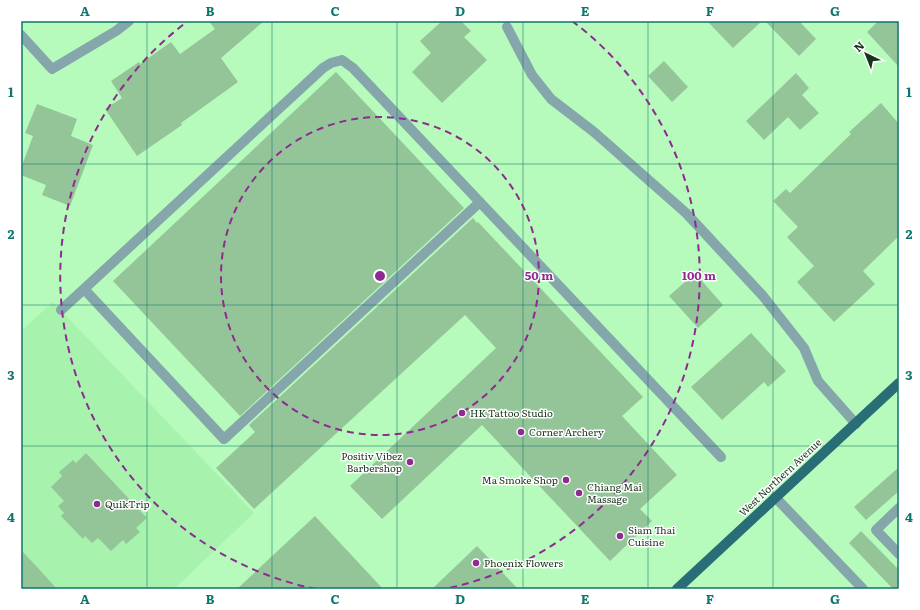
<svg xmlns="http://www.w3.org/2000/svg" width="920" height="610" viewBox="0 0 920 610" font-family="Literata,serif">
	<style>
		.built { fill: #a7f3ae }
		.building { fill: #94c598 }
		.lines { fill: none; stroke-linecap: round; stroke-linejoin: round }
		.lane { stroke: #85a6aa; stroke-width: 10 }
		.street { stroke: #85a6aa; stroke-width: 10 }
		.primary { stroke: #296e77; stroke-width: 10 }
		.grid { fill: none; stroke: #0f766e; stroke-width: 1; stroke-opacity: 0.55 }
		.ring { fill: none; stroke: #8e2a91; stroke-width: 2; stroke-dasharray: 7 5 }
		.poi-dot { fill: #8e2a91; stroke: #fff; stroke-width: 1.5 }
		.labels { text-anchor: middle; stroke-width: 3; stroke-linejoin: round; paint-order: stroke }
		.poi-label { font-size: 10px; fill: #18331b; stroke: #fff; text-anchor: start }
		.street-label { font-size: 10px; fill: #18331b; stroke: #fff }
		.centre { fill: #8e2a91; stroke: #fff; stroke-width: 2 }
		.ring-label { font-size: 12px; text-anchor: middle; font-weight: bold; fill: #8e2a91; stroke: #fff; stroke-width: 3; stroke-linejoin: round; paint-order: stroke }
		.neatline { fill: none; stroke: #0f766e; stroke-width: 1.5 }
		.grid-label { font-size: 13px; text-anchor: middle; font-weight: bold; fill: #0f766e }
	</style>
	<rect width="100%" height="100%" fill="#b6fbbc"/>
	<!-- built -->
	<path class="built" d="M53,302L254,513L174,589H21V331Z"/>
	<!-- building -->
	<path class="building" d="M209,21H264L221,58L238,82L181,123L182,125L137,156L105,109L122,98L111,81L139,62L140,64L171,42L180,54L215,29Z
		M442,21H461L471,31L464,37L487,60L442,103L412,72L431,53L420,41Z
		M707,21H762L733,48Z
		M765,21H799L816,39L799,56Z
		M878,21H899V67L867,32Z
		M664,61L688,87L672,102L648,76Z
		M336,72L464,208L240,416L113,281Z
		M796,73L809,88L802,95L819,113L800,130L788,117L764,140L746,121Z
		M881,103L899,124V236L863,271L875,284L834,322L797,282L814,266L787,237L798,227L773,201L786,189L790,193L851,134L849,132Z
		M37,104L77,119L71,136L93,145L70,206L42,195L46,185L21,175V168L33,136L25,133Z
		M473,218L477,223L478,222L643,397L622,416L677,475L640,509L652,521L610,561L482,425L382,519L350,486L496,348L465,315L254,509L216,468L255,432L249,425Z
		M695,273L723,305L698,328L669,296Z
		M751,333L786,371L768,387L764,382L722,420L691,387Z
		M86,453L147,518L136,528L140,532L126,544L123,540L111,551L98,538L92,543L85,536L83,539L61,516L64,513L58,506L64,501L51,487L62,476L59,472L73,460L76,463Z
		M899,467V491L866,520L854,507Z
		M315,516L383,589H237Z
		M861,531L899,570V589H893L849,543Z
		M477,546L518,589H432Z
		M21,550L38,568L57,589H21Z"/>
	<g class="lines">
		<!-- lane -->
		<path class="lane" d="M507,27L532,75L551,99L594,132L686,213L763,296L804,348L818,381L856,424
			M84,289L224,439L480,202
			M61,310L84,289L323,68L331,63L342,60L353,68L721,457
			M775,497L863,589
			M899,508L876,530L899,554"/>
		<!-- street -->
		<path class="street" d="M21,35L52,69L116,31L129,21"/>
		<!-- primary -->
		<path class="primary" d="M677,589L899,383"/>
	</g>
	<!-- grid -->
	<path class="grid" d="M147,21V589M272,21V589M397,21V589M523,21V589M648,21V589M773,21V589M21,164H899M21,305H899M21,446H899"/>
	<!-- distance rings -->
	<g class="ring">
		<circle cx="380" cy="276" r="159"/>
		<path d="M316 589A319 319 0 0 1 188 21M572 21A319 319 0 0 1 444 589"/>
	</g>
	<!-- markers -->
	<g class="poi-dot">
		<circle cx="462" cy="413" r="4"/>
		<circle cx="521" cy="432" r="4"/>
		<circle cx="410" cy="462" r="4"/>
		<circle cx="566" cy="480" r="4"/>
		<circle cx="579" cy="493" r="4"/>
		<circle cx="97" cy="504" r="4"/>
		<circle cx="620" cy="536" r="4"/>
		<circle cx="476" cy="563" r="4"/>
	</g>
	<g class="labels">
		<!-- poi labels -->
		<g class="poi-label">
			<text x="470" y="417">HK Tattoo Studio</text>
			<text x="529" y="436">Corner Archery</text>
			<text x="402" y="460" text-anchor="end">Positiv Vibez<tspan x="402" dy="12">Barbershop</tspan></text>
			<text x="558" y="484" text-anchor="end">Ma Smoke Shop</text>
			<text x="587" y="491">Chiang Mai<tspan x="587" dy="12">Massage</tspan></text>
			<text x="105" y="508">QuikTrip</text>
			<text x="628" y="534">Siam Thai<tspan x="628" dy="12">Cuisine</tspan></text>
			<text x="484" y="567">Phoenix Flowers</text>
		</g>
		<!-- street labels -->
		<g class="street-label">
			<text transform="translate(780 477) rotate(-43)" y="4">West Northern Avenue</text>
		</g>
	</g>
	<circle cx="380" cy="276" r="6" class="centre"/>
	<g class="ring-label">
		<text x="539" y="280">50 m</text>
		<text x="699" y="280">100 m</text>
	</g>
	<!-- border -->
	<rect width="920" height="610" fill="none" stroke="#ffffff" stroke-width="44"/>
	<!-- north arrow -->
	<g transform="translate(866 54) rotate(317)" stroke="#ffffff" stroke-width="3" paint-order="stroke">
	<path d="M0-3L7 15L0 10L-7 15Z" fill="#18331b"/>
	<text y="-6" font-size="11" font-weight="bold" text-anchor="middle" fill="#18331b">N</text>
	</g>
	<rect x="22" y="22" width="876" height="566" class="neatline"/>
	<g class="grid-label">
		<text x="85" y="16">A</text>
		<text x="210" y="16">B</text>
		<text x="335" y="16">C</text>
		<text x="460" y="16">D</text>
		<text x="585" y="16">E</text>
		<text x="710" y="16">F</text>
		<text x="835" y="16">G</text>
		<text x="11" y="97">1</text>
		<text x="909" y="97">1</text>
		<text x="11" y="239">2</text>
		<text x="909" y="239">2</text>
		<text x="11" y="380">3</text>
		<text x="909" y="380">3</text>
		<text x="11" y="522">4</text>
		<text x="909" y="522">4</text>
		<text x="85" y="604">A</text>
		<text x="210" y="604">B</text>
		<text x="335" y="604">C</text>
		<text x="460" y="604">D</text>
		<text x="585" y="604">E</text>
		<text x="710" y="604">F</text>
		<text x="835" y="604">G</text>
	</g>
</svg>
